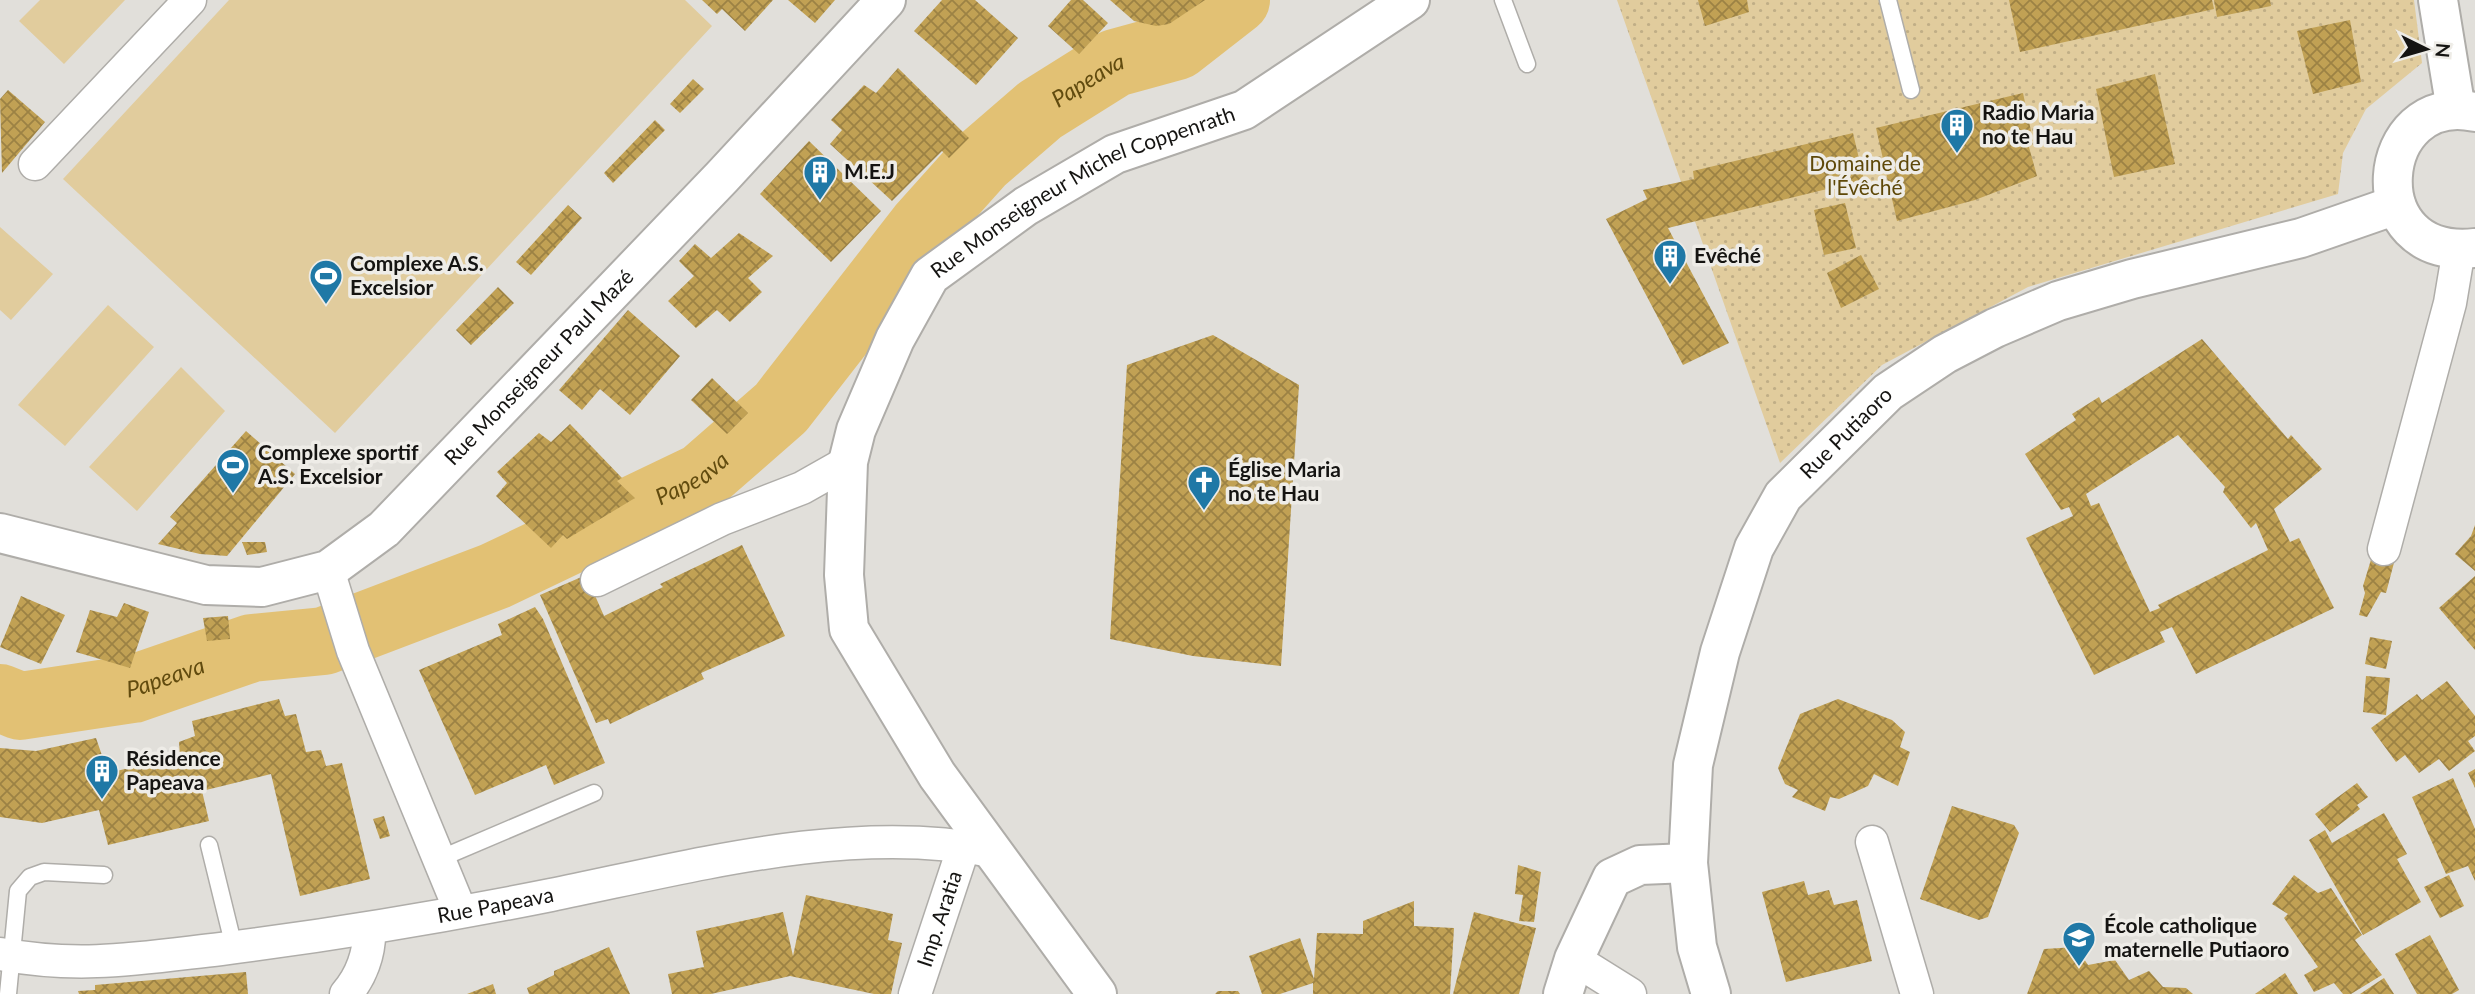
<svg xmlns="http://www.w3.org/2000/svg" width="2475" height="994" viewBox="0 0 2475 994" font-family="Lato,sans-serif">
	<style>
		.grass { fill: #e1cc9d }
		.park { fill: url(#park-dots) }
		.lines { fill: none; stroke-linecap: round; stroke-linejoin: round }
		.river { stroke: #e2c174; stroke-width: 68 }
		.building { fill: url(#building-cross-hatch); fill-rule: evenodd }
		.service-casing { stroke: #afada9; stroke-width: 19 }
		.minor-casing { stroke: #afada9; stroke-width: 35 }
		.tertiary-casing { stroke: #afada9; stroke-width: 42 }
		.secondary-casing { stroke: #afada9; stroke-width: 42 }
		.service { stroke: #fff; stroke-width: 16 }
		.minor { stroke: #fff; stroke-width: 32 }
		.tertiary { stroke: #fff; stroke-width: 38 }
		.secondary { stroke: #fff; stroke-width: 38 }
		.labels { text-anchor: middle; stroke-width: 7; stroke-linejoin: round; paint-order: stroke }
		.poi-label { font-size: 21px; font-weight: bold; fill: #151412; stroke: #eeece7; text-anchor: start }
		.park-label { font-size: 21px; fill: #5e4809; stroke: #eeece7 }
		.street-label { font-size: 21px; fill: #151412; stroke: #eeece7 }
		.water-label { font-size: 23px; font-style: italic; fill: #614b0f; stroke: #eeece7 }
	</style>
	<defs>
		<pattern id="park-dots" width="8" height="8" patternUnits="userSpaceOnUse" patternTransform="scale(1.75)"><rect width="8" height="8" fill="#e1cc9d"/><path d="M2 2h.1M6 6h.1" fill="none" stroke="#c0ae86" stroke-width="1.8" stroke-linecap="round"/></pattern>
		<pattern id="building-cross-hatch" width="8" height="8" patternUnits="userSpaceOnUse" patternTransform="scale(1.75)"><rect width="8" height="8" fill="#c1a154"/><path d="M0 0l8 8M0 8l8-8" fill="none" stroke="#9c8244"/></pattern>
	</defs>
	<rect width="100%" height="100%" fill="#e1dfda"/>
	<!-- grass -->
	<path class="grass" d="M40,0H125L64,64L19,21Z
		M229,0H685L712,26L335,433L63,179Z
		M0,227L53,274L11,320L0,310Z
		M108,305L154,347L65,446L18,405Z
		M181,367L225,411L137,511L89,467Z"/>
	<!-- park -->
	<path class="park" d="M1617,0H2414L2422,63L2366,109L2343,153L2338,194L2028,287L1882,365L1780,463Z"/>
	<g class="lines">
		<!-- river -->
		<path class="river" id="s1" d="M0,698L20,706L133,689L252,648L324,641L495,576L702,477L781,408L921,228L981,161L1040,110L1115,63L1177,46L1236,0"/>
	</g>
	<!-- building -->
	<path class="building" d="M702,0H773L745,31L722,9L717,14Z
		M788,0H835L815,23Z
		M942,0H975L1018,38L976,85L914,31Z
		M1071,0H1083L1108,23L1079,54L1048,26Z
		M1110,0H1205L1169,24L1156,26L1134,21Z
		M1698,0H1747L1749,12L1705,26Z
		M2009,0H2212L2214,9L2020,52Z
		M2214,0H2270L2271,6L2217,17Z
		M2350,20L2361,82L2313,94L2297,31Z
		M898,68L969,138L949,158L942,151L892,201L830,144L842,130L831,120L864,85L876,93Z
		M2155,74L2175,164L2114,177L2096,89Z
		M693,79L704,89L680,113L670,104Z
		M8,90L45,122L2,173L0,99Z
		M2023,93L2031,131L2025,133L2037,176L1975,200L1897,221L1876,128Z
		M655,120L665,130L613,183L604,173Z
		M1853,133L1864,180L1668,228L1729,343L1683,365L1606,219L1647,199L1643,190L1694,179L1693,171Z
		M809,141L881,211L831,262L760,194Z
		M1845,203L1856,248L1824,255L1814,210Z
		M568,205L582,218L531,275L516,262Z
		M739,233L773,256L748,278L762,292L730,322L717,310L696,328L668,301L694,276L679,261L695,244L711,258Z
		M1861,255L1879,289L1841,308L1827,273Z
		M498,287L514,303L471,345L456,330Z
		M628,310L680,356L630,415L600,389L582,410L559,390Z
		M1213,335L1299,385L1281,666L1193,656L1110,639L1127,365Z
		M2202,339L2288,439L2291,435L2322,469L2274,509L2290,542L2299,538L2334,608L2196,674L2172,627L2160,632L2165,642L2094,675L2026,538L2073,516L2069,507L2061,510L2025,454L2076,420L2072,414L2099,397L2102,403ZM2178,435L2225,487L2223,492L2251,528L2256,523L2268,550L2158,605L2160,608L2150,612L2099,503L2091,506L2086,494Z
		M712,378L748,413L727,434L691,400Z
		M570,424L622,478L617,481L635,498L567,539L563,535L551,548L496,496L507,483L497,472L539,433L551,442Z
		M246,431L295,474L227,556L200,554L158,544L177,523L170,517Z
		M2475,525V571L2455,554L2471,536Z
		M242,542H265L267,552L247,555Z
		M742,545L785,636L701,673L704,679L610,724L608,719L596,723L540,595L586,575L604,616L663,587L660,584Z
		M2373,553L2395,559L2386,593L2381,592L2367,617L2359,615L2365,593L2363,586Z
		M2475,576V650L2439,608Z
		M21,596L65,615L41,664L0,647Z
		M124,603L149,612L130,668L76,652L90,610L117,617Z
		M535,607L543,619L605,763L554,785L546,765L475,795L419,670L502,635L498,624Z
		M228,616L230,639L207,641L203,618Z
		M2370,637L2392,641L2386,669L2365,664Z
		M2366,676L2390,678L2386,715L2363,712Z
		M2447,681L2475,716V736L2468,741L2475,751L2449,771L2439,759L2419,773L2405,755L2396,762L2371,728L2417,694L2422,700Z
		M279,699L285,716L296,714L306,752L321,750L326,766L342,763L370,879L300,896L271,774L202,791L209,821L108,845L99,810L42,823L0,817V748L36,751L96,738L108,773L180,756L179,742L195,736L192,721Z
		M1838,699L1892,720L1905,732L1900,747L1910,752L1898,786L1874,774L1868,786L1839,799L1830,797L1825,811L1792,797L1798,790L1785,784L1778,768L1800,714Z
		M2475,769V788L2468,773Z
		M2453,778L2475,829V881L2468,866L2446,874L2412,797Z
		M2357,783L2368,797L2357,805L2360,809L2330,832L2315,814Z
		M1952,806L2014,825L2019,833L1988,917L1979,920L1920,899Z
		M2384,813L2407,854L2397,859L2421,902L2363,935L2309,840L2325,830L2332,843Z
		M384,816L390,836L380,839L373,819Z
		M1518,865L1541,872L1534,922L1519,921L1523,895L1515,894Z
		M2294,875L2318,893L2331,888L2362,935L2355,940L2382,975L2351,994H2343L2334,983L2314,992L2304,975L2318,967L2284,918L2288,914L2272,904Z
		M2449,875L2464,906L2440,918L2424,887Z
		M1804,881L1808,895L1829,890L1834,905L1857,900L1872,961L1786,982L1762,892Z
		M806,895L893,914L888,940L902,943L891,994H874L790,976L711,994H672L668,974L704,967L696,931L783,912L793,956Z
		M1414,901V926L1454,928L1450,994H1313V983L1280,994H1262L1249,956L1300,938L1314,979L1317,933L1363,934V921Z
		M1474,912L1536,928L1519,994H1453Z
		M2430,935L2459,990L2452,994H2417L2395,954Z
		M609,947L630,994H529L527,988L554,975V971Z
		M2076,947L2088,965L2115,960L2129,980L2149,971L2163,987L2186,988L2193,994H2027L2044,949Z
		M246,972L248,994H79L78,991L95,990V985Z
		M2285,973L2298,994H2255Z
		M2384,978L2394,994H2360Z
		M493,984L496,994H467Z
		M1218,991H1238L1240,994H1215Z"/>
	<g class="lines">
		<defs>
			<path id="service" d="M1503,0L1527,64
				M1888,0L1911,90
				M209,845L234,947
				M439,859L594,793
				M8,994L18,891L30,877L44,872L104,875"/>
			<g id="minor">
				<path d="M35,164L190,0"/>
				<path d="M2384,549L2450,303L2459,249"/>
				<path d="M328,570L353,651L460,910"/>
				<path d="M597,580L722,519L802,488L848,462"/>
				<path d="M1872,842L1917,994"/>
				<path id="s2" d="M0,954C81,969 141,958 221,949C332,935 441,917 551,895C690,867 849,823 991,851"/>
				<path d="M1574,959L1630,994"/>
				<path d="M346,994C361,977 370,953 369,930"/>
				<path id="s3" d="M915,994L964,846"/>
			</g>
			<g id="tertiary">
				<path id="s4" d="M1097,994L937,775L849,629L844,575L848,462L856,430L895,339L930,276L1026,206L1115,154L1244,110L1410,0"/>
				<path d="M1563,994L1574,959L1612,878L1640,865L1688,863"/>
			</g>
			<g id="secondary">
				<path d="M2438,0L2456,110"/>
				<path d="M2475,112C2374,90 2357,261 2475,248"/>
				<path id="s5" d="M0,533L206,585L262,587L328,570L384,529L722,177L886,0"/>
				<path id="s6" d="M1711,994L1697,947L1688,863L1693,765L1720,652L1754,548L1783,496L1888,392L1945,354L1995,328L2058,301L2132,279L2301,238L2396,205"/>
			</g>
		</defs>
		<!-- service casing -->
		<use href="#service" class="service-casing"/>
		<!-- minor casing -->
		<use href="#minor" class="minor-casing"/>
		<!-- tertiary casing -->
		<use href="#tertiary" class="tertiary-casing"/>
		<!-- secondary casing -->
		<use href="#secondary" class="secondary-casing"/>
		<!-- service -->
		<use href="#service" class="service"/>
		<!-- minor -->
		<use href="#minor" class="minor"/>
		<!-- tertiary -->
		<use href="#tertiary" class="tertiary"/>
		<!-- secondary -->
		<use href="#secondary" class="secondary"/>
	</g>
	<!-- icons -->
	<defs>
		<symbol id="building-pin" viewBox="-11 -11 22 30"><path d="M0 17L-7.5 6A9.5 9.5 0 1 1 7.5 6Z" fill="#1f78a6" stroke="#eeece7"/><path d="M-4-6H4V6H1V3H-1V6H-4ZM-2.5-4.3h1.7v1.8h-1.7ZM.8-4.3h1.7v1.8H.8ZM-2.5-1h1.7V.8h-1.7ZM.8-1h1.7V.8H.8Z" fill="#fff"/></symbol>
		<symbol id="stadium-pin" viewBox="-11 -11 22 30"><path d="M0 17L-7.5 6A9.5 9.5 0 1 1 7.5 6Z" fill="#1f78a6" stroke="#eeece7"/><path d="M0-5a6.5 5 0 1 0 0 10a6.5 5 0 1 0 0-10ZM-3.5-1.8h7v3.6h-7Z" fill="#fff"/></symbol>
		<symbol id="church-pin" viewBox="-11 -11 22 30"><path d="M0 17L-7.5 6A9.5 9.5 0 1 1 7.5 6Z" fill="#1f78a6" stroke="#eeece7"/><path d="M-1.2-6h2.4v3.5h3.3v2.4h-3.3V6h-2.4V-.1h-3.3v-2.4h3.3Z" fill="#fff"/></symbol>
		<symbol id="school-pin" viewBox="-11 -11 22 30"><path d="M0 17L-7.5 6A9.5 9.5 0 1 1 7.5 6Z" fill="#1f78a6" stroke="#eeece7"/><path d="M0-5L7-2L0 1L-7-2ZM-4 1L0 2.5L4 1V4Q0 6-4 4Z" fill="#fff"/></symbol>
	</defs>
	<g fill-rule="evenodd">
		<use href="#building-pin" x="1938" y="106" width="38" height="52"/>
		<use href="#building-pin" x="801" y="153" width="38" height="52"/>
		<use href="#building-pin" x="1651" y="237" width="38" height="52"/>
		<use href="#stadium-pin" x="307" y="257" width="38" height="52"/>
		<use href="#stadium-pin" x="214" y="446" width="38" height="52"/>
		<use href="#church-pin" x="1185" y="463" width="38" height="52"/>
		<use href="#building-pin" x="83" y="752" width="38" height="52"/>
		<use href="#school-pin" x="2060" y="919" width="38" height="52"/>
	</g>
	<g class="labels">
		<!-- poi labels -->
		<g class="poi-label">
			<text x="1982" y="120">Radio Maria<tspan x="1982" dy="24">no te Hau</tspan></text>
			<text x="844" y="179">M.E.J</text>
			<text x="1694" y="263">Evêché</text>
			<text x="350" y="271">Complexe A.S.<tspan x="350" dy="24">Excelsior</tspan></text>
			<text x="258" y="460">Complexe sportif<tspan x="258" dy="24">A.S. Excelsior</tspan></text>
			<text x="1228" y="477">Église Maria<tspan x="1228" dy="24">no te Hau</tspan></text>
			<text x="126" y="766">Résidence<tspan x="126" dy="24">Papeava</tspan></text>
			<text x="2104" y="933">École catholique<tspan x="2104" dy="24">maternelle Putiaoro</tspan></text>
		</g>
		<!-- park labels -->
		<g class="park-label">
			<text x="1865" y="171">Domaine de<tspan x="1865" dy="24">l'Évêché</tspan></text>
		</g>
		<!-- street labels -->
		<g class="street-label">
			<text dy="7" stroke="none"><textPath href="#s4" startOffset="989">Rue Monseigneur Michel Coppenrath</textPath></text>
			<text dy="7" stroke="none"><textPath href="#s5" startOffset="630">Rue Monseigneur Paul Mazé</textPath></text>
			<text dy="7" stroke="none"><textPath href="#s6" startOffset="606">Rue Putiaoro</textPath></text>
			<text dy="7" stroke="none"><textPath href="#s2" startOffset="500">Rue Papeava</textPath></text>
			<text dy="7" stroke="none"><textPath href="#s3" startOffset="79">Imp. Aratia</textPath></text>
		</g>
		<!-- water labels -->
		<g class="water-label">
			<text dy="8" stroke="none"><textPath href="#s1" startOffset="1304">Papeava</textPath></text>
			<text dy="8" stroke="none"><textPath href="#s1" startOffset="737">Papeava</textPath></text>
			<text dy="8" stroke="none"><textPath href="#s1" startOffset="170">Papeava</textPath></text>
		</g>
	</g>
	<!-- north arrow -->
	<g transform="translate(2426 49) rotate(95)" stroke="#eeece7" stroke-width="5" paint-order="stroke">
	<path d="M0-5L12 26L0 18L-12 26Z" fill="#151412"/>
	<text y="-10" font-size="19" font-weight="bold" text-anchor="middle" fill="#151412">N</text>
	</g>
</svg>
